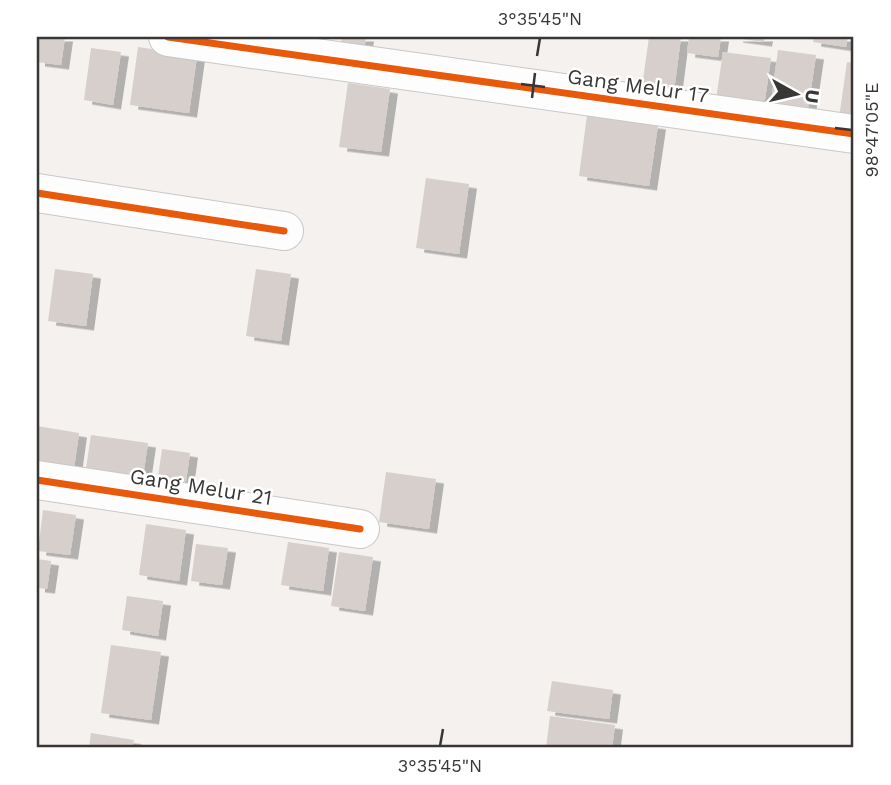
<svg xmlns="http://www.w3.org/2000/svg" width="891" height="785" viewBox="0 0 891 785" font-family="'Work Sans',sans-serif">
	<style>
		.building { fill: #d7cfcb; filter: url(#shadow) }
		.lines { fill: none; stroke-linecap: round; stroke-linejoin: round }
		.minor-casing { stroke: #cac8c7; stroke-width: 40 }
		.minor { stroke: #fdfdfd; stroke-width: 38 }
		.cycleway-casing { stroke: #fff; stroke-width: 11 }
		.cycleway { stroke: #e8590c; stroke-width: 7 }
		.ticks { fill: none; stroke: #393736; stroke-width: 2.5 }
		.labels { text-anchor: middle; stroke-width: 5; stroke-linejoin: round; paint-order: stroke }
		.street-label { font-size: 21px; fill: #393736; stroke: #fff }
		.neatline { fill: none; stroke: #393736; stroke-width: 2.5 }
		.ticks-label { font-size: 18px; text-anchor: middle; fill: #393736 }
	</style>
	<defs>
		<filter id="shadow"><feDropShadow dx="8" dy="4.5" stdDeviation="0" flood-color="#0004"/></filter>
	</defs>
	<rect width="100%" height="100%" fill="#f4f1ef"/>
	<!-- building -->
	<path class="building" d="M37,37H65L61,65L37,62Z
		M342,37H366L363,57L340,54Z
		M649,37H681L674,91L642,87Z
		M689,37H721L718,57L687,53Z
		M735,37H765L764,42L735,38Z
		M814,37H848L846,47L813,42Z
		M138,47L197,56L189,113L130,105Z
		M91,48L121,52L113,105L84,100Z
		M778,50L816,55L807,115L770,110Z
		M723,52L771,58L763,113L715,106Z
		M847,62L854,63V120L839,118Z
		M348,83L390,89L381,152L339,147Z
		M587,115L658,125L649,186L579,176Z
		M426,178L469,184L459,254L416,248Z
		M55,269L93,274L86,326L48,321Z
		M256,269L291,274L281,341L246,336Z
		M37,426L79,433L73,475L37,469Z
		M91,435L148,443L142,483L85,475Z
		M162,449L190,453L184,495L156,491Z
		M386,472L436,479L429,529L379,522Z
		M43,510L76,515L70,555L38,551Z
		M146,524L186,530L179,581L139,575Z
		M288,542L329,548L323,591L281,585Z
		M196,544L228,548L222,585L191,581Z
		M339,552L373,557L365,611L331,606Z
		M37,559L51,561L47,589L37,588Z
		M127,596L163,601L158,636L122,630Z
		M111,645L161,652L151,720L101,713Z
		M552,681L613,690L609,719L547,711Z
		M550,716L615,725L612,748H546Z
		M91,733L134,740L132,748H89Z"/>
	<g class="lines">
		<defs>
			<path id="minor" d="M168,37L854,134
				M37,193L284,231
				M37,480L360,529"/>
		</defs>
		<!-- minor casing -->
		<use href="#minor" class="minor-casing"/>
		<!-- minor -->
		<use href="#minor" class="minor"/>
		<defs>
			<path id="cycleway" d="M168,37L854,134
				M37,193L284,231
				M37,480L360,529"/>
		</defs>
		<!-- cycleway casing -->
		<use href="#cycleway" class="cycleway-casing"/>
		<!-- cycleway -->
		<use href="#cycleway" class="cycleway"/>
	</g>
	<!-- ticks -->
	<path class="ticks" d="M537,56L540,38M521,84L545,87M532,98L535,73M835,128L852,130M440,746L443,729"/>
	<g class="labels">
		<!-- street labels -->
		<g class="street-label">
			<text transform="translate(638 86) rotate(8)" y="7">Gang Melur 17</text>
			<text transform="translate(201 487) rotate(9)" y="7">Gang Melur 21</text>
		</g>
	</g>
	<!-- border -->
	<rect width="891" height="785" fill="none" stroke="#ffffff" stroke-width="77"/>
	<!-- north arrow -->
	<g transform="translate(796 94) rotate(98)" stroke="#ffffff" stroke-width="5" paint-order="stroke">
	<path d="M0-5L12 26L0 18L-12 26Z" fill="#393736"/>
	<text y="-10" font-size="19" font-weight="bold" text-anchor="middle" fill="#393736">U</text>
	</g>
	<rect x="38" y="38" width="814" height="708" class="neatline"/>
	<g class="ticks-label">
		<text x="540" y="25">3°35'45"N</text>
		<text transform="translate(872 130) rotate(-90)" y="6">98°47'05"E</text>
		<text x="440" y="772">3°35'45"N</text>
	</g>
</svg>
